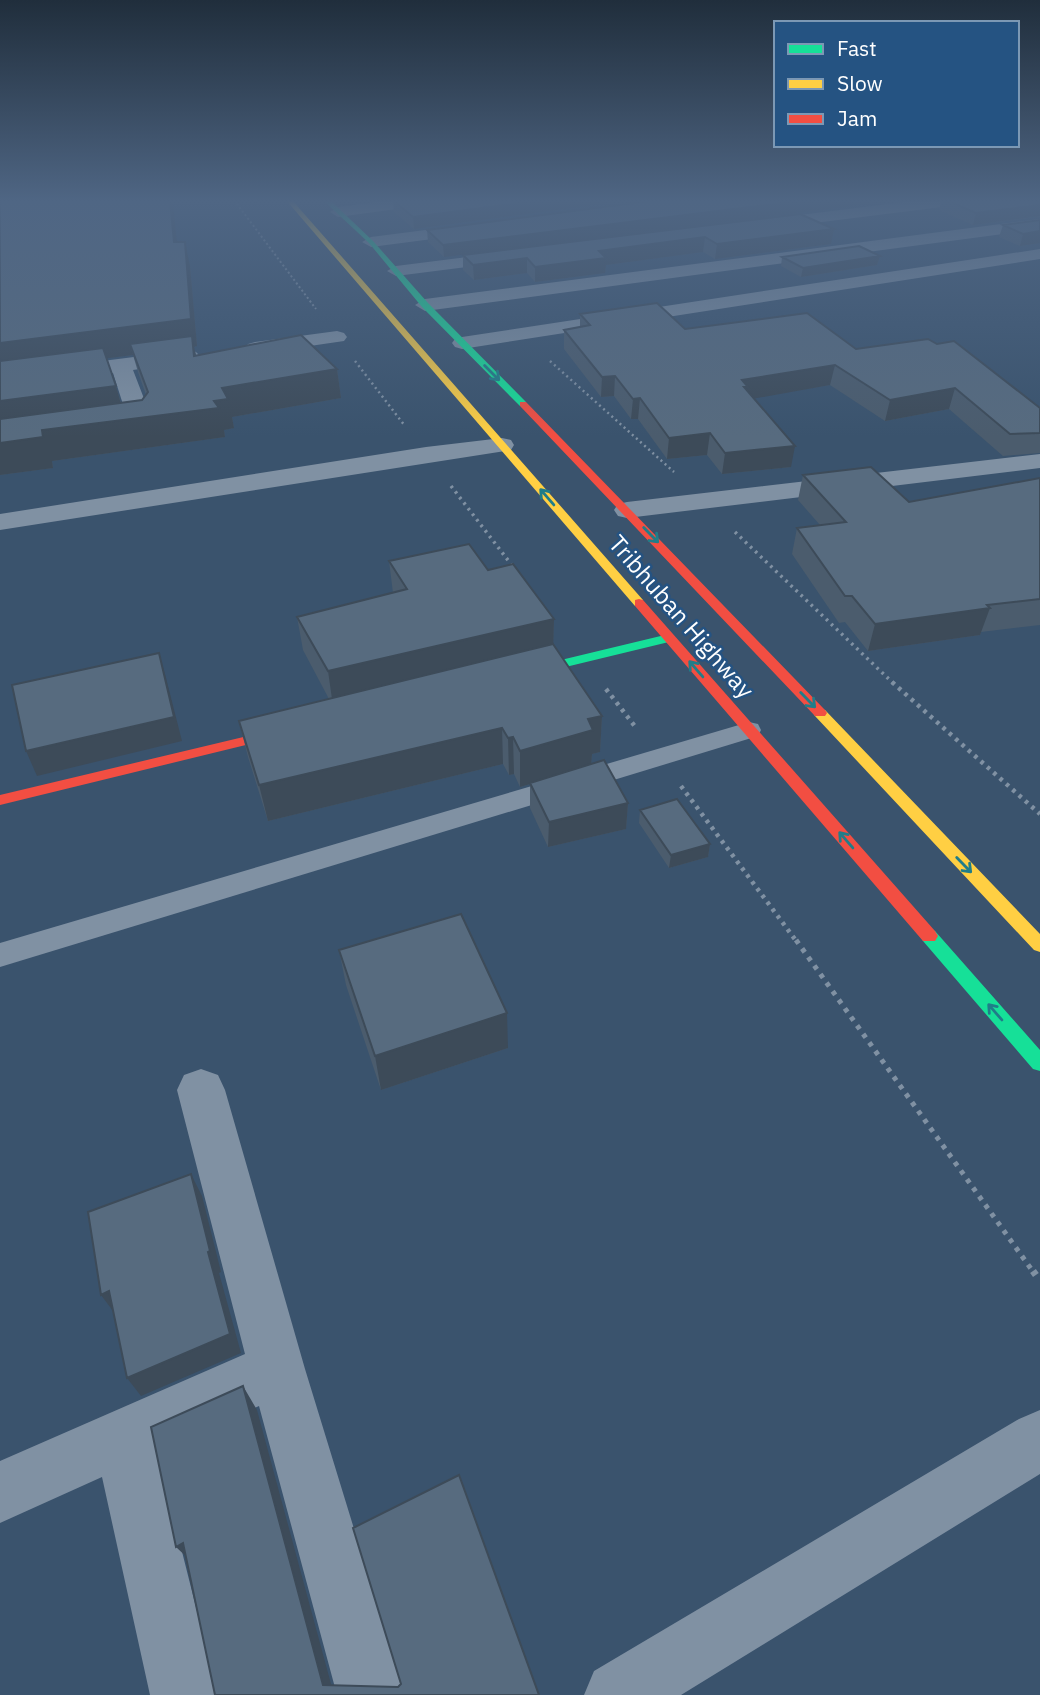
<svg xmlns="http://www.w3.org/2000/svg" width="1040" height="1695" viewBox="0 0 1040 1695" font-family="'IBM Plex Sans',sans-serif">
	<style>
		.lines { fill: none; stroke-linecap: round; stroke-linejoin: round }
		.path-far5 { stroke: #8091a3; stroke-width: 2; stroke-dasharray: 2 2.5; stroke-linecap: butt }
		.path-far4 { stroke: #8091a3; stroke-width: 2.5; stroke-dasharray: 2 3.5; stroke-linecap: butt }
		.path-far3 { stroke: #8091a3; stroke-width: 3.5; stroke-dasharray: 2.5 4.5; stroke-linecap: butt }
		.path-far2 { stroke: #8091a3; stroke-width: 4.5; stroke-dasharray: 3.5 5; stroke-linecap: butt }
		.path-far1 { stroke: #8091a3; stroke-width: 5; stroke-dasharray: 4.5 6; stroke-linecap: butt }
		.path { stroke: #8091a3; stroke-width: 7; stroke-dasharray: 5 8; stroke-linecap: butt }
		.lane { fill: #8091a3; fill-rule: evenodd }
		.street { fill: #8091a3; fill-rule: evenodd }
		.fast { fill: #16e098; fill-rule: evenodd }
		.slow { fill: #ffcf43; fill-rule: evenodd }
		.jam { fill: #f24e42; fill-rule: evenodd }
		.wall { fill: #4b5c6d; fill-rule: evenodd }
		.shaded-wall { fill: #3d4b59 }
		.building { fill: #576b7f; stroke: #3d4b59; stroke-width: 2 }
		.oneway { stroke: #207d89 }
		.labels { text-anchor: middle; stroke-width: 5; stroke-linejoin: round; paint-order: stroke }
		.street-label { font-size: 24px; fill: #fff; stroke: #255382 }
	</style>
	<rect width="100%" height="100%" fill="#3a536d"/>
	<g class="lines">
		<!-- path-far5 -->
		<path class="path-far5" d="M234,200L316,309"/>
		<!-- path-far4 -->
		<path class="path-far4" d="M355,361L405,426
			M550,361L674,472"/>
		<!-- path-far3 -->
		<path class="path-far3" d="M451,486L514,568
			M735,532L894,684"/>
		<!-- path-far2 -->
		<path class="path-far2" d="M892,682L1040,814
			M606,689L637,729
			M681,786L797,942"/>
		<!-- path-far1 -->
		<path class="path-far1" d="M796,940L1034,1273"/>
		<!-- path -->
		<path class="path" d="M1033,1271L1040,1281"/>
		<!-- lane -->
		<path class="lane" d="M749,722L758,724L761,730L758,736L0,967V943Z"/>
		<!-- street -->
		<path class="street" d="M391,200H434L426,205L338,217L330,212L338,207Z
			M920,200H966L958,205L759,230L751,225L759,220Z
			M1040,219V229L425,311L415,305L425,299Z
			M480,223L488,228L486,232L371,247L362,242L371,237Z
			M1040,249V259L462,349L455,347L452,343L455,339L462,337Z
			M515,251L524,256L521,260L396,276L387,271L396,266Z
			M337,331L344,333L347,337L344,341L255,354L248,352L245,348L248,344L255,342Z
			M189,350L196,352L200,356L196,360L133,370L153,422L149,427C134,431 116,435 101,431L97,426L101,421L127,417L113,373L0,388V374Z
			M502,438L511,440L514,445L511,450L0,530V514L426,447Z
			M1040,454V468L627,518L618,516L614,510L618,504L627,502Z
			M201,1069L218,1075L225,1090L305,1369L405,1695H337L259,1406L157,1452L218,1695H150L102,1477L0,1523V1461L245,1354L177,1090L184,1075Z
			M1040,1410V1474L681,1695H584L594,1671L1019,1419Z"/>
		<!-- fast -->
		<path class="fast" d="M323,200H330L373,241L428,303L526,402V406H520L422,307L369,243Z
			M669,634L675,638L673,641L516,679L509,675L511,672Z
			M929,929L935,931L1040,1050V1071L1033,1069L923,941L920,936L923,931Z"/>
		<!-- slow -->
		<path class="slow" d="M286,200H292L643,600V606H635Z
			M820,709L825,710L1040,934V952L1034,950L815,716L813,713Z"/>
		<!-- jam -->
		<path class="jam" d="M520,402H526L825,710L827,713L825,716H815L520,406Z
			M639,599L643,600L935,931L938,936L935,941H923L635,606V600Z
			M294,725L299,726L301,729L299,732L0,805V795Z"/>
	</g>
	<!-- wall -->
	<path class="wall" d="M0,200L177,242L190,266L197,346L194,347L196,355L337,369L341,398L232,417L234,428L224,430L225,437L52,461L53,468L0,475ZM133,355L138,372L146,395L142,400L121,403L107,358Z
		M393,200H631L414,229L394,212Z
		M657,200L444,257L428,242L427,230Z
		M942,200H1040V217L973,225L939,210Z
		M800,214L831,244L715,259L703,252L606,265L605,273L535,282L527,273L474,280L463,270V255Z
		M1040,220V243L1020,246L999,237L1003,225Z
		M880,256L877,265L801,277L781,266L782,257Z
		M580,314L685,329L856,349L1040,408V453L1003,456L949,409L885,421L830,385L753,398L791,467L722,474L707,455L667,459L638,419H631L614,396L601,397L564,349V330L580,327Z
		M803,475L909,502L1040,478V625L981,632L980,635L868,651L845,622L839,623L792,554L797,528L820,525L798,500Z
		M389,561L554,619L553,644L602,716L600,752L592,754L591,764L628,803L626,829L548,847L530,808V784L520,787L514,774L509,775L503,764L268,821L248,757L239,721L329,699L303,650L297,617L393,593Z
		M640,810L710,844L708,857L669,868L639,823Z
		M339,950L508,1048L381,1090L346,985Z"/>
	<!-- shaded-wall -->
	<path class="shaded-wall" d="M170,200H173L179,267L174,242Z
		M542,200H631L414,229L413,217Z
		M807,200H899L444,257L443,245Z
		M1040,205V216L973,225L976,213Z
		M834,229L831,244L715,259L717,244Z
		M1040,231V243L1020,246L1023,234Z
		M705,237L703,252L606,265L605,273L535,282V267L599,251Z
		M185,242L190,266L197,346L194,347L198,364L130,344L133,355L0,372V343Z
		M880,256L877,265L801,277L803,268Z
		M527,258V273L474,280L473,265Z
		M835,365L830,385L746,400L742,380Z
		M337,369L341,398L232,417L234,428L224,430L225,437L52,461L53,468L0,475V443L42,430L214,401L222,388Z
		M615,376L614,396L601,397L602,377Z
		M116,386L124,415L0,432V401Z
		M955,388L949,409L885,421L890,400Z
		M640,398L638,419H631L633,399Z
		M710,433L707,455L667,459L669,438Z
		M795,446L791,467L722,474L725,453Z
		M990,608L980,635L868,651L875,624Z
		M554,619L553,653L333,706L328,671Z
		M159,653L166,678L182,741L37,776L26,751Z
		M602,716L600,752L592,754L591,766L520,787V751L588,719Z
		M502,728L503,764L268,821L259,785Z
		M513,737L514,774L509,775L508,738Z
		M628,803L626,829L548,847L549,822Z
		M710,844L708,857L669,868L671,855Z
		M507,1013L508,1048L381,1090L375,1056Z
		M191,1174L202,1196L221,1272L219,1273L241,1353L141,1396L127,1378L208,1252Z
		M109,1291L116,1315L101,1295Z
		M243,1386L257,1410L334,1695L323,1685Z
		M183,1543L194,1564L176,1547Z"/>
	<!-- building -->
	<path class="building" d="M0,200H170L174,242H185L191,319L0,343Z
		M393,200H542L413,217Z
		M657,200H807L443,245L427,230Z
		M946,200H1040V205L976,213Z
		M800,214L834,229L717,244L705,237L599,251L606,258L535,267L527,258L473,265L463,255Z
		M1040,220V231L1023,234L1003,225Z
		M859,246L880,256L803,268L782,257Z
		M657,303L685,329L807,313L856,349L928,339L937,344L954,341L1040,408V433L1010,434L955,388L890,400L835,365L742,380L748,387H744L795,446L725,453L710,433L669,438L640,398L633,399L615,376L602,377L564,330L590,325L580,314Z
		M301,335L337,369L222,388L228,399L214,401L219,408L42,430L43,437L0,443V419L142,400L148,392L130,344L192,336L194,356Z
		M103,348L116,386L0,401V361Z
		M871,467L909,502L1040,478V599L987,605L990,608L875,624L852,596H845L797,528L846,522L803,475Z
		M469,544L488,570L513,564L554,619L328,671L297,617L407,589L389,561Z
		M553,644L602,716L588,719L593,730L520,751L513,737L508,738L502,728L259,785L239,721Z
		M159,653L174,717L26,751L12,685Z
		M604,760L628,803L549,822L530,783Z
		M677,799L710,844L671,855L640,810Z
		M461,914L507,1013L375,1056L339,950Z
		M191,1174L210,1251L208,1252L230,1334L127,1378L109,1291L101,1295L88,1212Z
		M243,1386L323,1685L398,1687L401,1684L353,1528L459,1475L539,1695H215L183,1543L176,1547L151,1427Z"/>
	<!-- one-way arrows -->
	<defs><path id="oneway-shaft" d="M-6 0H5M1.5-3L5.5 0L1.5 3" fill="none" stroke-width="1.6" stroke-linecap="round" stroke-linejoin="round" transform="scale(1.75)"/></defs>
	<g class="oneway">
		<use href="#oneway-shaft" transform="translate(492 373) rotate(45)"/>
		<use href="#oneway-shaft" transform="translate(547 497) rotate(-131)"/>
		<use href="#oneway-shaft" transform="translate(651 535) rotate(46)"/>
		<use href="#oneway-shaft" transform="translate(696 669) rotate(-131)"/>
		<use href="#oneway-shaft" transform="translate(808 700) rotate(46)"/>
		<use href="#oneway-shaft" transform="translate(846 840) rotate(-131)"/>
		<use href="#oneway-shaft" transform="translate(964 865) rotate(46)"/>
		<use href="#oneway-shaft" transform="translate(995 1012) rotate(-131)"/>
	</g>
	<!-- sky -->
	<linearGradient id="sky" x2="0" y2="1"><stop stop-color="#202e3c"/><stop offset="0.46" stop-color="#4f6684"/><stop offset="1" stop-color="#4f6684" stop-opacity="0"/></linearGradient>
	<rect width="1040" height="437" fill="url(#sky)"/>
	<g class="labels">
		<!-- street labels -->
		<g class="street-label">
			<text transform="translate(681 617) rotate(49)" y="8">Tribhuban Highway</text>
		</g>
	</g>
	<!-- legend -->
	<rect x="774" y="21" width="245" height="126" fill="#255382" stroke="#7c98b4" stroke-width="2"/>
	<rect x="788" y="44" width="35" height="10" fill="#16e098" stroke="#7c98b4" stroke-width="2"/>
	<text x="837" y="56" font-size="21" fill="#ffffff">Fast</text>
	<rect x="788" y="79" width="35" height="10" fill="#ffcf43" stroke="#7c98b4" stroke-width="2"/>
	<text x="837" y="91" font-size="21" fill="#ffffff">Slow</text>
	<rect x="788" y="114" width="35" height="10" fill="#f24e42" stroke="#7c98b4" stroke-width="2"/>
	<text x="837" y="126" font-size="21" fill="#ffffff">Jam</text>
</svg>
